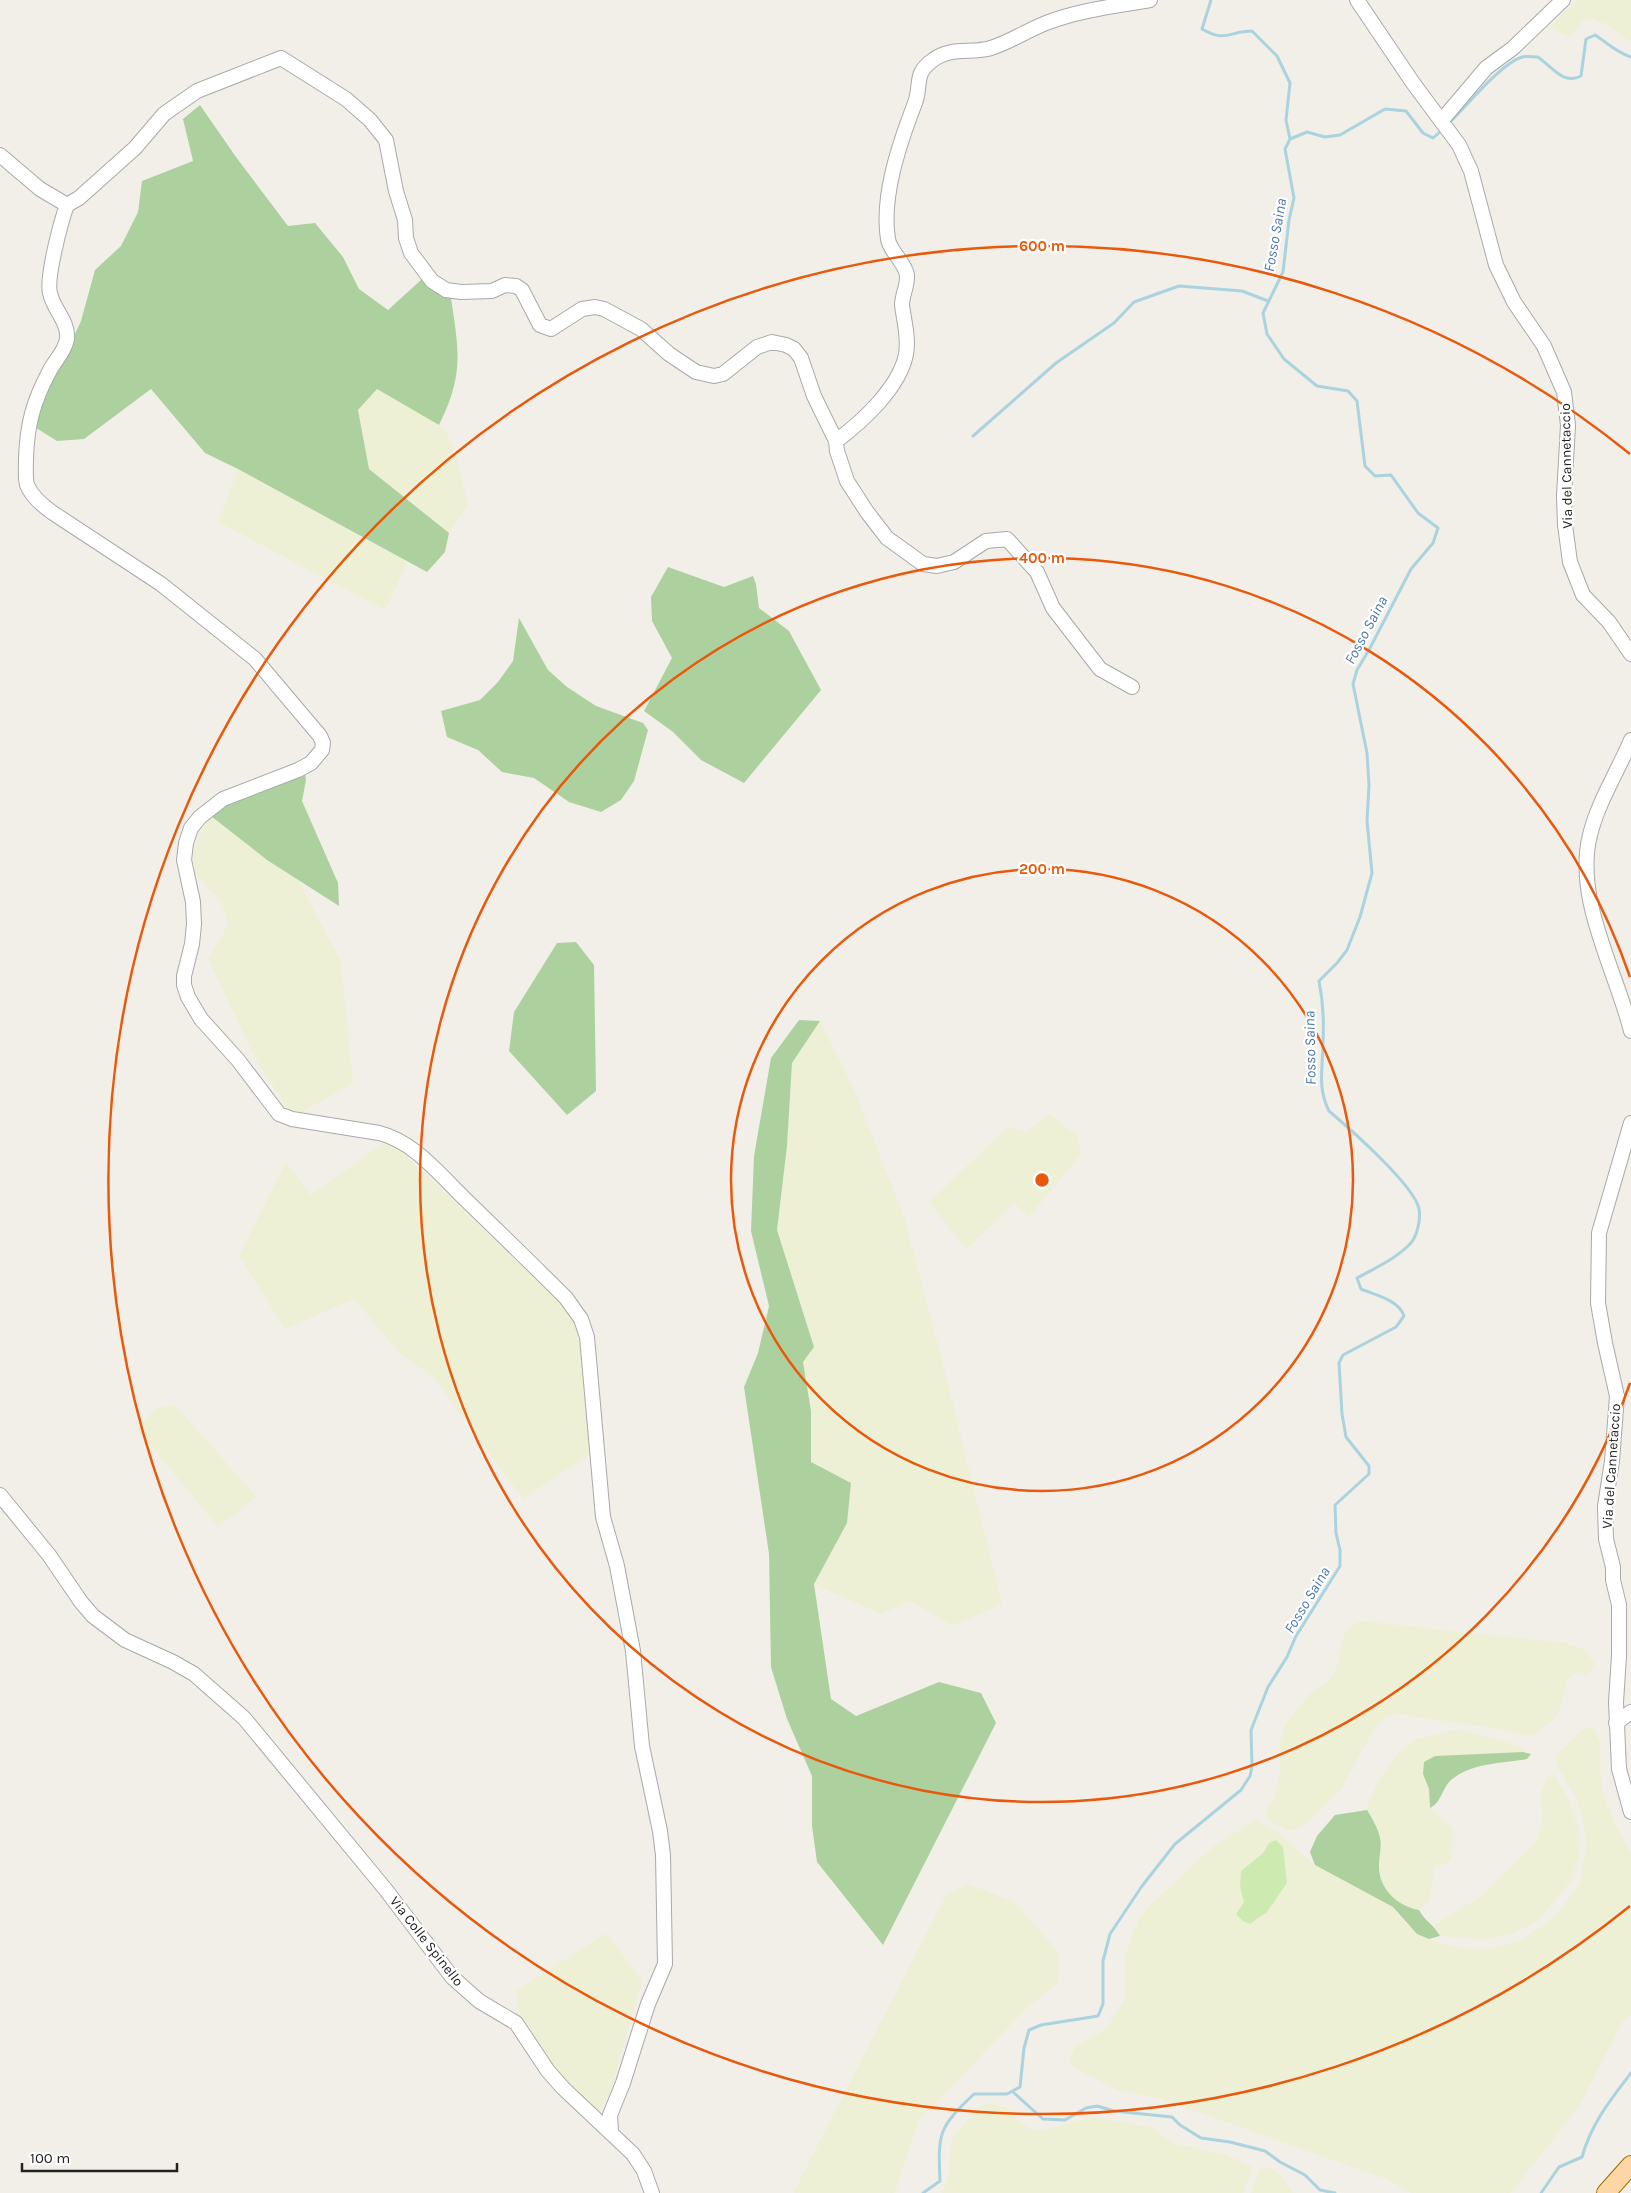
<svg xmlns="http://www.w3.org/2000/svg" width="1631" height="2193" viewBox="0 0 1631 2193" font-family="Karla,sans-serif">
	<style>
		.farmland { fill: #eef0d5; fill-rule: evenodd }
		.grass { fill: #cdebb0 }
		.forest { fill: #add19e }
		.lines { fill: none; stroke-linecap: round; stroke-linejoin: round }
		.stream { stroke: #aad3df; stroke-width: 3 }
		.minor-casing { stroke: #a9a9a9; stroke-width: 16 }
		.major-casing { stroke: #a06b00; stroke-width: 20 }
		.minor { stroke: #fff; stroke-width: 14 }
		.major { stroke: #fcd6a4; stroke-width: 18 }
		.ring { fill: none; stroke: #e8590c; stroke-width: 2.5 }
		.labels { text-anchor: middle; stroke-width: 4.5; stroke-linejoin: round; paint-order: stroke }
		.street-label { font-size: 14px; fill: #222; stroke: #fff }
		.water-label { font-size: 15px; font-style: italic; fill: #4a7aab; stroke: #fff }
		.centre { fill: #e8590c; stroke: #fff; stroke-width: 2.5 }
		.ring-label { font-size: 15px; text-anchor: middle; font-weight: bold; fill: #e8590c; stroke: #fff; stroke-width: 4.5; stroke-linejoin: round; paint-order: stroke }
	</style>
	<rect width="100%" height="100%" fill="#f2efe9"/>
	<!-- farmland -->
	<path class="farmland" d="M1577,0H1631V42L1605,24L1593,19L1584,20L1570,37L1553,30L1552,25Z
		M377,389L439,425L447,434L456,454L468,505L449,533L369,469L358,410Z
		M238,469L408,562L385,610L218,522Z
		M211,816L267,860L298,880L341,961L353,1083L294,1117L257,1062L208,959L228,925L222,903L196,875L193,854L200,834Z
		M820,1021L854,1089L904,1216L944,1368L1002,1604L953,1626L910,1601L881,1614L814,1584L847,1523L811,1462V1411L803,1362L777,1230L787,1146L792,1063Z
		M1050,1114L1078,1136L1081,1154L1029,1217L1014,1203L966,1250L929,1202L1007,1127L1026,1132Z
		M389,1139L564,1307L581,1335L589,1455L523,1499L433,1377L400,1354L354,1299L285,1329L239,1256L286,1162L311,1195Z
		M175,1405L257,1497L218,1527L137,1429L156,1408Z
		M1361,1621L1565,1643L1584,1649L1595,1664L1588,1675L1576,1672L1567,1681L1558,1715L1535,1734L1528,1736L1500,1729L1397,1714L1386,1717L1380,1722L1368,1740L1340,1791L1301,1828L1287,1830L1266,1819L1267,1809L1274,1799L1280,1773V1741L1286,1723L1311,1692L1329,1681L1336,1668L1344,1635L1353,1625Z
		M1593,1727L1600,1741L1601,1787L1615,1824L1631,1852V2014L1623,2021L1580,2105L1511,2193H1410L1389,2180L1158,2098L1117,2090L1073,2067L1069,2059L1075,2047L1106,2029L1121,2006L1126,1995L1125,1956L1130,1940L1138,1921L1148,1907L1215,1845L1255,1820L1275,1830L1315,1865L1393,1907L1406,1924L1429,1939L1455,1947L1474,1949L1495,1948L1521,1940L1544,1925L1561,1909L1580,1883L1586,1844L1582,1815L1575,1796L1557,1766L1555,1756L1583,1729ZM1269,1843L1283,1847L1287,1883L1236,1914L1244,1902L1241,1871L1263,1853Z
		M1460,1729L1525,1748L1523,1752L1512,1754L1435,1756L1423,1774L1429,1789L1430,1808L1453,1829L1451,1861L1434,1868L1430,1901L1419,1910L1407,1908L1387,1893L1379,1878L1381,1839L1374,1820L1367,1810L1369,1801L1378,1781L1398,1753L1418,1739Z
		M1554,1774L1568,1799L1580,1832L1579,1859L1570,1882L1538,1921L1511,1934L1485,1940L1440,1936L1434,1925L1481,1896L1537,1841L1543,1816L1541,1793L1547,1778Z
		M968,1884L1013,1901L1058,1951V1983L1028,2007L919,2120L895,2193H793L946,1895Z
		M606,1933L642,1981L611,2090L597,2116L566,2083L519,2012L516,1991Z
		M993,2102L1006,2108L1029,2129L1044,2130L1092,2117L1152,2127L1174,2144L1224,2154L1253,2167L1243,2193H942L949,2172L952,2139L970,2117L984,2105Z
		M1264,2167L1271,2168L1280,2174L1293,2193H1251L1259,2170Z"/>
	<!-- grass -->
	<path class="grass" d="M1276,1840L1283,1847L1287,1883L1267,1912L1250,1924L1243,1921L1236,1914L1244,1902L1240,1887L1241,1871L1263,1853L1269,1843Z"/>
	<!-- forest -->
	<path class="forest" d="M200,105L236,157L288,226L315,223L343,257L359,289L388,310L422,279L451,298C459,351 464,375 439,425L377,389L358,410L369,469L449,533L445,552L427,572L238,469L205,453L151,389L84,439L57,441L33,426L46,386L65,355L81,321L95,270L121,246L138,212L142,181L193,161L183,119Z
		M668,567L724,587L753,576L756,584L759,608L789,631L821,690L744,783L701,760L673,732L644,711L672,658L652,621L651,597Z
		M519,618L548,670L567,687L596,706L643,723L648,730L634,781L621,800L601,812L569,802L534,778L502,772L478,750L447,737L441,711L480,700L498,682L513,661Z
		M305,773L306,780L302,801L338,883L339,906L267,860L211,816L243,794Z
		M576,942L594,965L596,1091L567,1115L509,1051L514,1012L557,943Z
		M799,1020L820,1021L792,1063L787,1146L777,1230L814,1347L803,1362L811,1411V1462L851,1483L847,1523L814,1584L831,1699L856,1716L939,1682L981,1693L996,1723L883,1945L817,1862L812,1826V1776L787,1719L771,1667L769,1554L744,1387L758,1353L769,1306L751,1231L754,1156L771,1058Z
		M1523,1752L1531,1754L1527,1759C1503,1763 1469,1763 1450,1781C1442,1789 1441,1803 1430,1808L1429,1789L1423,1774L1424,1762L1435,1756Z
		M1367,1810C1372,1818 1378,1828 1380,1838C1382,1846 1379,1857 1379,1865C1378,1888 1397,1906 1419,1910C1425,1921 1434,1925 1440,1936L1429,1939L1417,1934L1393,1907L1315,1865L1310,1852L1317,1836L1335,1815Z"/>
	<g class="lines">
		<!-- stream -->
		<path class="stream" d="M1448,124C1466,107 1500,64 1522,57C1527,56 1533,57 1538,57C1552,67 1563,85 1581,76L1586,39L1595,35C1608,43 1615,52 1631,57
			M1290,139L1307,132L1325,137L1340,135L1385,109L1406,111L1423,133L1433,138L1442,130
			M973,436L1056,363L1114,323L1134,302L1179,286L1242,291L1268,301
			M1013,2092L1043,2119L1065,2120L1086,2108L1097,2106L1114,2111L1172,2117L1180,2125L1201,2138L1230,2142L1265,2151L1280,2162L1305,2175L1320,2190L1335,2193
			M923,2193L940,2181C938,2133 938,2128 974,2094H1007L1020,2087L1024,2048L1029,2030L1041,2025L1098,2016L1103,2004V1961L1110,1934L1142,1886L1175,1844L1241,1790L1250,1776L1252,1766L1251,1730L1268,1687L1287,1657L1296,1636L1340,1566V1550L1336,1533L1335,1505L1369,1474V1466L1346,1437L1342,1414L1339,1363L1343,1355L1396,1327L1404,1316C1399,1300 1375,1295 1361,1289L1357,1278C1374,1269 1395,1259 1409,1245C1417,1238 1421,1219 1419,1209C1415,1186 1349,1128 1329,1111C1317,1087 1323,1068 1323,1042C1324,1022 1323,1001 1319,981L1337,963L1347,950L1360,917L1372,873L1367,821L1369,785L1367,753L1353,684L1357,670L1369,650L1411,569L1433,543L1438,528L1418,513L1391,475L1375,476L1365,466L1357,401L1348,391L1317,386L1284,359L1267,334L1263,313L1283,272L1289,220L1294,198L1285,149L1290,139L1286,120L1290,83L1277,56L1252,31C1229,31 1226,43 1202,29L1211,0
			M1541,2193L1559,2167L1582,2157C1591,2124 1611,2099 1631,2073"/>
		<defs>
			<path id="minor" d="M1357,0L1413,83L1459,145L1471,171L1496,265L1514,302L1544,346L1564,392L1568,425L1564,496L1565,525L1570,562L1583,595L1609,622L1631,654
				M1442,120L1486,68L1513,48L1563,0
				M0,155L40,189L67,205
				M836,441C862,422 900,387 906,354C909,338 904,321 902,305C902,295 908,285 907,275C905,262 890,252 888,239C881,196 900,142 915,103C922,84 913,74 933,60C951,46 971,54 991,48C1010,42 1028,30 1046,23C1079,10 1116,6 1150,0
				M1631,740C1618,771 1598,802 1590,835C1574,899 1616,970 1631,1031
				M1631,1123L1599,1233L1598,1303L1605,1343L1617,1396L1612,1461L1605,1506L1606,1539L1613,1567V1580L1619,1605V1656L1616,1702L1619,1769L1631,1812
				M0,1495L49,1555L81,1602L93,1616L125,1640L173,1662L194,1674L244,1718L386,1890L452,1977L479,2001L516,2023L548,2071L563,2088L633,2154L644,2171L652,2193
				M1616,1723L1631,1712
				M611,2132L610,2115L623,2083L648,2004L665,1964L663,1855L660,1831L642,1746L633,1651L617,1566L603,1517L587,1337L581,1319L566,1298C533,1265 500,1233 467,1201C442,1177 414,1141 379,1133L292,1119L279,1114L238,1060L201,1019L188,997L184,985V976L192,944L194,924L193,902L184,860L186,843L191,828L200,817L223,799L298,770L311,763L322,750L323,743L320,736L255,659L161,584L53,513C43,506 32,497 27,485C25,477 26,468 26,459C27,425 33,402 49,372C54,361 65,352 67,339C69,322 53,309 50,293C46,278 61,221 67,205L79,198L135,148L164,114L197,91L281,58L346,99L370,120L386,140L396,191L405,220L406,238L411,253L432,281L446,290L461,292L492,291L505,285L516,286L522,290L540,325L551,329L582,309L595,307L604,309L641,329L669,354L696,372L714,376L723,374L757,347L772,342L786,345L794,349L801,358L814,396L836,441L837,451L847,481L867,512L887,538L923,564L937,566L954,562L986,541L1007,539L1037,572L1053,608L1100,669L1132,687"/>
			<path id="major" d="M1606,2193L1631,2165"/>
		</defs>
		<!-- minor casing -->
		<use href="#minor" class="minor-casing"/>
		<!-- major casing -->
		<use href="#major" class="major-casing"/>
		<!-- minor -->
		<use href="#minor" class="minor"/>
		<!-- major -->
		<use href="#major" class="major"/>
	</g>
	<!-- distance rings -->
	<g class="ring">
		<circle cx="1042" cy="1180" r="311"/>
		<path d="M1630 1383A622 622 0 1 1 1630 977"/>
		<path d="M1630 1906A934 934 0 1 1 1630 454"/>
	</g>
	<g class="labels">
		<!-- street labels -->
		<g class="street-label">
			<text transform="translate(1566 466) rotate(-91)" y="5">Via del Cannetaccio</text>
			<text transform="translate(1611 1466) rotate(-86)" y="5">Via del Cannetaccio</text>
			<text transform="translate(427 1941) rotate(52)" y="5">Via Colle Spinello</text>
		</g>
		<!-- water labels -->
		<g class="water-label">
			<text transform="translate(1275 235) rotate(-80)" y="5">Fosso Saina</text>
			<text transform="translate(1366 630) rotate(-62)" y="5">Fosso Saina</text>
			<text transform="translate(1310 1048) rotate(-91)" y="5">Fosso Saina</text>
			<text transform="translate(1307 1600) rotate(-59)" y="5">Fosso Saina</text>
		</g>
	</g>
	<circle cx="1042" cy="1180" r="8" class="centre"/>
	<g class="ring-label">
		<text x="1042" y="251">600 m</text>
		<text x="1042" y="563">400 m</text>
		<text x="1042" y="874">200 m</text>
	</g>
	<!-- scale -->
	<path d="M22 2163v8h155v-8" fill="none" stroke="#222222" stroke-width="2.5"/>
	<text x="30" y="2163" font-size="15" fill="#222222" stroke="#ffffff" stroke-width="4" paint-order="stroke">100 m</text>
</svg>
